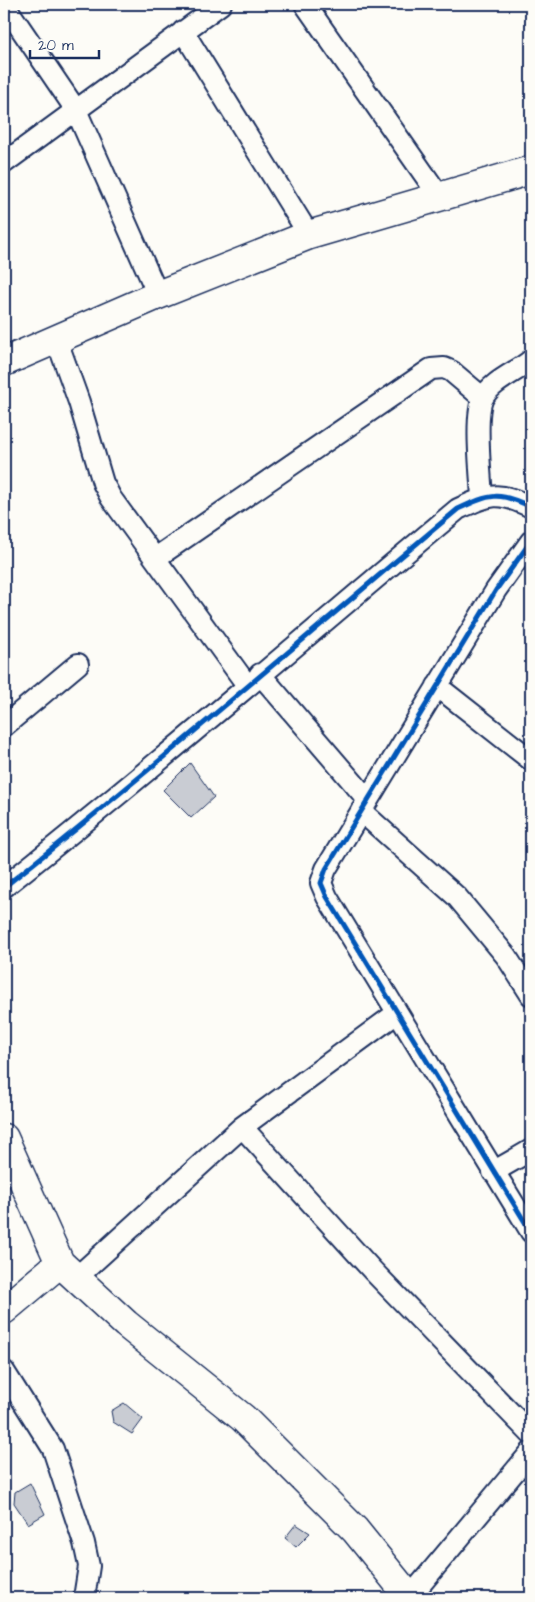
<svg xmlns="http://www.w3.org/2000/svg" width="535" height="1602" viewBox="0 0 535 1602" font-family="'Architects Daughter',sans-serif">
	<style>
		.building { fill: #c9ccd3; stroke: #1b2f5e }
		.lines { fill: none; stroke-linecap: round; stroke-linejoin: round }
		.street-casing { stroke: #1b2f5e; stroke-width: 24 }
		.secondary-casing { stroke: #1b2f5e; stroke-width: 31 }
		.street { stroke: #fdfcf7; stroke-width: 20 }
		.secondary { stroke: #fdfcf7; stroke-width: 28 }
		.cycleway-casing { stroke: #fdfcf7; stroke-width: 8 }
		.cycleway { stroke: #0057b8; stroke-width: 5 }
	</style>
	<rect width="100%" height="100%" fill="#fdfcf7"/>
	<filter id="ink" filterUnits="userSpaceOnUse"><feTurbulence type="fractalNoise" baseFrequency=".02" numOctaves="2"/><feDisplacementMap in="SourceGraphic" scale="10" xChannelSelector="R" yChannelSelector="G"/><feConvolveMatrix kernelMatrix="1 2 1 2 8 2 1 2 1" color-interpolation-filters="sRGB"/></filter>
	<g filter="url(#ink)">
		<!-- building -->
		<path class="building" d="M190,763L214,797L191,818L163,790Z
			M124,1403L143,1419L132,1434L113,1422L111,1411Z
			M30,1483L45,1514L28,1524L14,1503L15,1492Z
			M296,1524L310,1533L296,1547L285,1538Z"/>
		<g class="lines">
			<defs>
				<path id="street" d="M4,4L76,110L158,295
					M305,4L440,197
					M183,31L309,235
					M4,163L221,4
					M56,338L79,402L103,483L111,498L247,685
					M482,498C481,477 474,415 483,398C492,381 517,372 531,360
					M531,541L496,590L326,869L321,883L327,897L531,1232
					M157,557L431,369L444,368L451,371L483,398
					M260,674L368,800
					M437,686L531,760
					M4,726L78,664
					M361,811L457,897L506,956L531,995
					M4,887C158,765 307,635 458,509C491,494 498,491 531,507
					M242,1127L373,1271L531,1434
					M493,1172L531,1150
					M76,1278L242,1127L397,1013
					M4,1371L53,1449L84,1543L89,1566L84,1598
					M410,1597L531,1452"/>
				<path id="secondary" d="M4,362L158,295L309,235L531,170
					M4,1138L60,1263L126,1324L243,1418L355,1530L410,1598
					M4,1310L60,1263"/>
			</defs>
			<!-- street casing -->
			<use href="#street" class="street-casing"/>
			<!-- secondary casing -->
			<use href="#secondary" class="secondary-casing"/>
			<!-- street -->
			<use href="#street" class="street"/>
			<!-- secondary -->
			<use href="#secondary" class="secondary"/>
			<defs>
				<path id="cycleway" d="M531,541L496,590L326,869L321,883L327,897L531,1232
					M4,887C158,765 307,635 458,509C491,494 498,491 531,507"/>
			</defs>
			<!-- cycleway casing -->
			<use href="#cycleway" class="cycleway-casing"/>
			<!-- cycleway -->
			<use href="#cycleway" class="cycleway"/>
		</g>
	</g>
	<!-- margin -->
	<rect width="535" height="1602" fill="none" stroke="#fdfcf7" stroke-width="20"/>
	<rect x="10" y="10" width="515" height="1582" fill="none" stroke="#1b2f5e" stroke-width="2" filter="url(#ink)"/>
	<!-- scale -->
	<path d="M30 50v8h69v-8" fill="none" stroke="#1b2f5e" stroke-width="2.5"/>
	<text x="38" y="50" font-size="15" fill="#1b2f5e" stroke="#fdfcf7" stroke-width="4" paint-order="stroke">20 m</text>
</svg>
